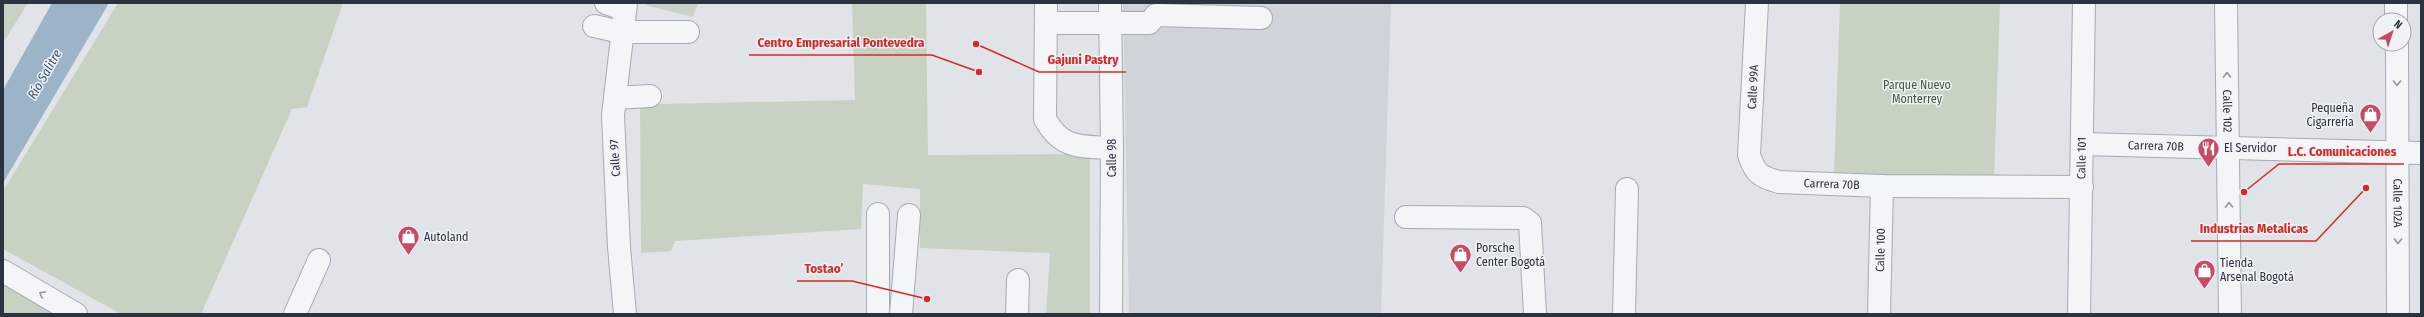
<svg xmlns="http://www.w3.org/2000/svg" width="2424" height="317" viewBox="0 0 2424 317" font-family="'Fira Sans Condensed',sans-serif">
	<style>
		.built { fill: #cfd3da }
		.green { fill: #c7d2c2 }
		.water { fill: #9db3c7 }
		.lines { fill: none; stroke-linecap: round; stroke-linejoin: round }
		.minor-casing { stroke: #a6abb3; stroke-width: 24 }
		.minor { stroke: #f3f5f7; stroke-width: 22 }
		.oneway { stroke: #8e949b }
		.labels { text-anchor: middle; stroke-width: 3; stroke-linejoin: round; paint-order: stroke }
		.park-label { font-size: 12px; fill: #405a38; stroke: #f0f3f6 }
		.street-label { font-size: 12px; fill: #2a333f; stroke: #f0f3f6 }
		.poi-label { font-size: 12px; fill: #2a333f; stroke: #f0f3f6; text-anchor: start }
		.water-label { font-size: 13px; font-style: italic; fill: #365371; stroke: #f0f3f6 }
		.leader { fill: none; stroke: #d62828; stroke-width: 1.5 }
		.callout-dot { fill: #d62828; stroke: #f0f3f6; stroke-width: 1.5 }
		.callout-label { font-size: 13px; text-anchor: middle; font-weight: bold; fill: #d62828; stroke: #f0f3f6; stroke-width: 3; stroke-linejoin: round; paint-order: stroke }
	</style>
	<rect width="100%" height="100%" fill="#e0e4e9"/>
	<!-- built -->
	<path class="built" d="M1123,3H1391L1381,314H1129Z"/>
	<!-- green -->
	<path class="green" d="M3,3H28L3,43Z
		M118,3H343L307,107L292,109L201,314H121L3,249V191Z
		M647,3H698L693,17L646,5Z
		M852,3H926L928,155L1090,154V314H1046L1050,253L920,248V189L863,184L861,229L675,241L671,251L641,253L640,107L660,104L855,100Z
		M1840,3H2000L1994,180L1834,174Z
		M3,283L55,314H3Z"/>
	<!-- water -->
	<path class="water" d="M52,3H109L3,183V90Z"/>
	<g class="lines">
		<defs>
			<g id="minor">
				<path d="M606,3L625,10"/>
				<path d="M1046,3L1045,119C1062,150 1081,146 1112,148"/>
				<path d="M1110,3L1112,148L1111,314"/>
				<path id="s1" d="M1757,3L1749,155C1755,173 1760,177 1779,182L1882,186L2082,187"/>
				<path id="s2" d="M2226,3L2230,314"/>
				<path d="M2396,3V20"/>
				<path d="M1046,23H1149L1156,15L1261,18"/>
				<path d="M594,26L621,32H688"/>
				<path id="s3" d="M2397,44L2398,314"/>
				<path d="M615,98L650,96"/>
				<path id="s4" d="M2083,144L2421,153"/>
				<path d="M878,214V314"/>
				<path d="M1406,217L1523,218L1530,223L1535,314"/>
				<path d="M3,271L76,314"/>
				<path d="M295,314L319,260"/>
				<path d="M625,314L619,247L613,115L626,3"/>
				<path d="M901,314L909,215"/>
				<path d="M1017,314L1018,280"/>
				<path d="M1624,314L1627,189"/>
				<path id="s5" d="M1879,314L1882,186"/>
				<path id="s6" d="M2079,314L2084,3"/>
			</g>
		</defs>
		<!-- minor casing -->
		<use href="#minor" class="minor-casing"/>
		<!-- minor -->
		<use href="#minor" class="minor"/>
	</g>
	<!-- one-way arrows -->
	<defs><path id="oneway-chevron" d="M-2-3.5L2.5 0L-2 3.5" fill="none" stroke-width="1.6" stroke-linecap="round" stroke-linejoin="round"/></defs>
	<g class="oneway">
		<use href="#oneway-chevron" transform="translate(2227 75) rotate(-91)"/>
		<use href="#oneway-chevron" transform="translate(2397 83) rotate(90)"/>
		<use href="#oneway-chevron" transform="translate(2229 205) rotate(-91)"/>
		<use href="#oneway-chevron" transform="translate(2398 241) rotate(90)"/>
		<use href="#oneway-chevron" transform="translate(42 294) rotate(-150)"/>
	</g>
	<!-- icons -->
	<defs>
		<symbol id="shop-pin" viewBox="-11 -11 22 30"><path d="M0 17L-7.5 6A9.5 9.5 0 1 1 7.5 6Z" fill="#c84b64" stroke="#f0f3f6"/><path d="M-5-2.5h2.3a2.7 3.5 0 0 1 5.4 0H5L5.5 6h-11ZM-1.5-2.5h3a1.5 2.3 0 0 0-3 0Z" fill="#fff"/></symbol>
		<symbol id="restaurant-pin" viewBox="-11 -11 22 30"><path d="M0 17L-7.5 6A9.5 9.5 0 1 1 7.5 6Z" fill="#c84b64" stroke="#f0f3f6"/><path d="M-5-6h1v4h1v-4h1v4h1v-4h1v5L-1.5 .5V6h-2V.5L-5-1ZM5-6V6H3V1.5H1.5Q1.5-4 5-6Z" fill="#fff"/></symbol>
	</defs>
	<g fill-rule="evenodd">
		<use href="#shop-pin" x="2358" y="102" width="25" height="34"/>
		<use href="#restaurant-pin" x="2196" y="136" width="25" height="34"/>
		<use href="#shop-pin" x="396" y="224" width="25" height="34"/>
		<use href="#shop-pin" x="1448" y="242" width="25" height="34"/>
		<use href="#shop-pin" x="2192" y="258" width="25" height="34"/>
	</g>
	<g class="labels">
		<!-- park labels -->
		<g class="park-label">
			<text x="1917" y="89">Parque Nuevo<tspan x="1917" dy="14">Monterrey</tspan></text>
		</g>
		<!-- street labels -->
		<g class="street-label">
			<text transform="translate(1753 87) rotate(-87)" y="4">Calle 99A</text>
			<text dy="4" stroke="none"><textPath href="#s2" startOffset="108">Calle 102</textPath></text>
			<text dy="4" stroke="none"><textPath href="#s4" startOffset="73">Carrera 70B</textPath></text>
			<text transform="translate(615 158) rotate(-93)" y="4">Calle 97</text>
			<text transform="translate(1112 158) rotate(-90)" y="4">Calle 98</text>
			<text dy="4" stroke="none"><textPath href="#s6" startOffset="156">Calle 101</textPath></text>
			<text dy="4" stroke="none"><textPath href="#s1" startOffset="248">Carrera 70B</textPath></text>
			<text dy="4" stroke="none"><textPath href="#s3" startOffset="159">Calle 102A</textPath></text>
			<text dy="4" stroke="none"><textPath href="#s5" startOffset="64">Calle 100</textPath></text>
		</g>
		<!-- poi labels -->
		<g class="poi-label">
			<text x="2354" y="112" text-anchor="end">Pequeña<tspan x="2354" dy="14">Cigarrería</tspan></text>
			<text x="2224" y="152">El Servidor</text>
			<text x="424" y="241">Autoland</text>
			<text x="1476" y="252">Porsche<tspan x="1476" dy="14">Center Bogotá</tspan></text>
			<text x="2220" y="267">Tienda<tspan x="2220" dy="14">Arsenal Bogotá</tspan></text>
		</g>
		<!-- water labels -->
		<g class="water-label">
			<text transform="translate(44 74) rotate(-60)" y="5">Río Salitre</text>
		</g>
	</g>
	<!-- callouts -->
	<path class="leader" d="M979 72L932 55H749M976 44L1039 72H1126M2244 192L2279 164H2404M2366 188L2316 241H2191M927 299L852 281H797"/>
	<g class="callout-dot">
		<circle cx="979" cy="72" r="4"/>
		<circle cx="976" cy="44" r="4"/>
		<circle cx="2244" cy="192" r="4"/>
		<circle cx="2366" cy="188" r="4"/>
		<circle cx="927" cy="299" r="4"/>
	</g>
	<g class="callout-label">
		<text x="841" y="47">Centro Empresarial Pontevedra</text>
		<text x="1083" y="64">Gajuni Pastry</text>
		<text x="2342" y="156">L.C. Comunicaciones</text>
		<text x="2254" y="233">Industrias Metalicas</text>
		<text x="824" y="273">Tostao’</text>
	</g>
	<!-- border -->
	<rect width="2424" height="317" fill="none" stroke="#2a333f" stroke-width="8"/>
	<!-- north arrow -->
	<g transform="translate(2392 32) rotate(39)"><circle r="19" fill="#f0f3f6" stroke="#a1a6ad"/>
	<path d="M0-3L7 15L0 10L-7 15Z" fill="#c84b64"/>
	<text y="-6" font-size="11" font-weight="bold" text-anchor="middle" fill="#2a333f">N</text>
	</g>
</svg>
